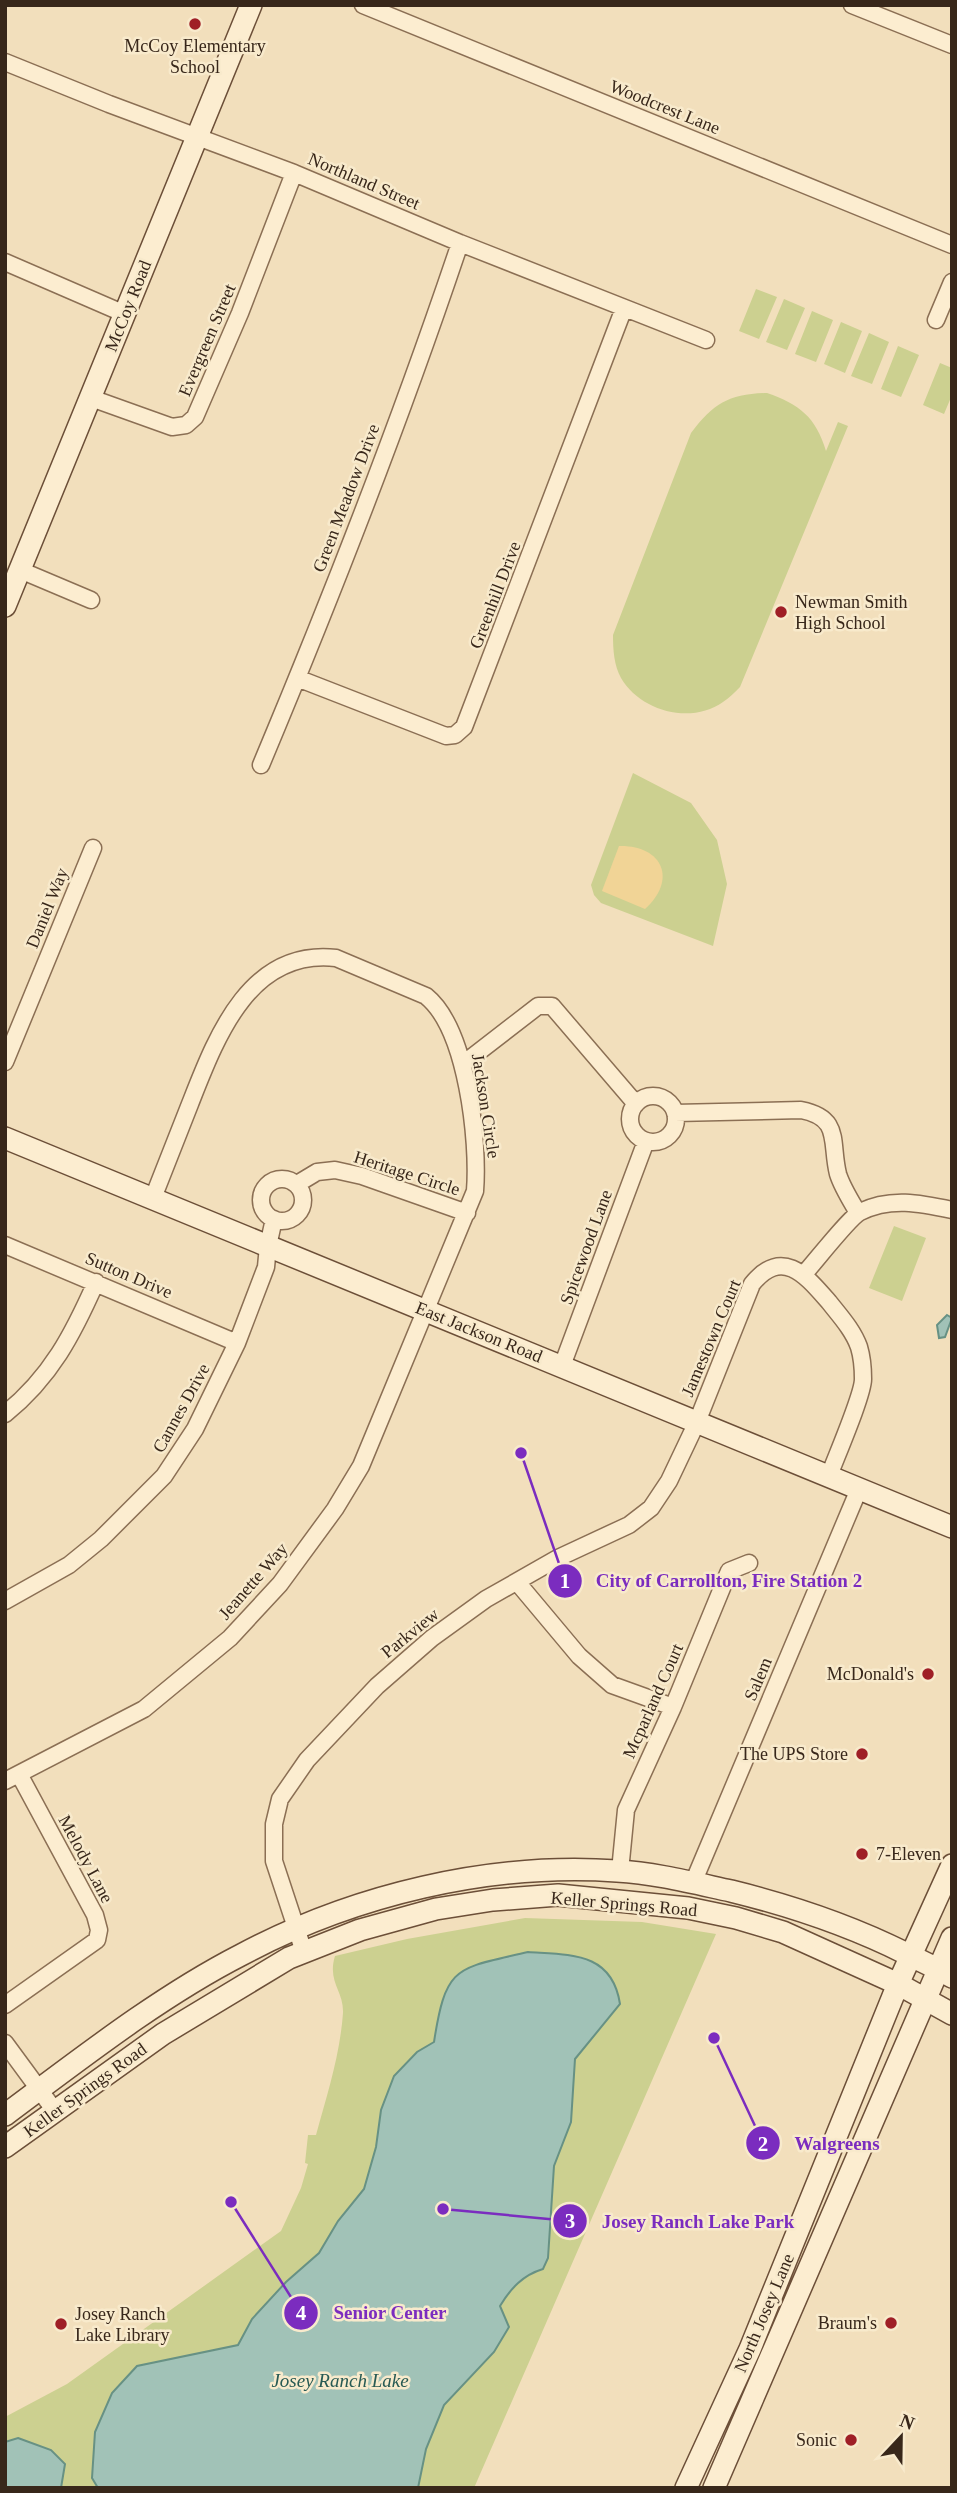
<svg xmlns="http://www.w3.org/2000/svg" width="957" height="2493" viewBox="0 0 957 2493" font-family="'Times New Roman',serif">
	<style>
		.green { fill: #ccd090 }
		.sand { fill: #f1d496 }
		.water { fill: #a1c2b7; stroke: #679184; stroke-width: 2 }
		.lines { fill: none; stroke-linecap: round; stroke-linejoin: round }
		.street-casing { stroke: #8b6f54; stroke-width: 19 }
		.secondary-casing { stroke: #6c4f38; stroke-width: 24 }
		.street { stroke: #fcedd0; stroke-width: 16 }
		.secondary { stroke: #fcedd0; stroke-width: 21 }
		.poi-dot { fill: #9f1f26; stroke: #f8eacc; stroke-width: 2.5 }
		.labels { text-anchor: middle; stroke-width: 5; stroke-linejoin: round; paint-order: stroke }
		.poi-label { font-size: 18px; fill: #38271a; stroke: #f8eacc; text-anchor: end }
		.street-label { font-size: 18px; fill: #38271a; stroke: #f8eacc }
		.water-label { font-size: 19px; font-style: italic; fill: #285a54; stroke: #f8eacc }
		.leader { fill: none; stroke: #7b2cbf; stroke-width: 2.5 }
		.callout-dot { fill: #7b2cbf; stroke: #f8eacc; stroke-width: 2.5 }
		.mark-label { font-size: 21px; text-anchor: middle; font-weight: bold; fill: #fff }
		.callout-label { font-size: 19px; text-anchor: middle; font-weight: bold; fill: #7b2cbf; stroke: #f8eacc; stroke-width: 5; stroke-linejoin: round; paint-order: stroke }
	</style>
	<rect width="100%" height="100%" fill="#f2dfbc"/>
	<!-- green -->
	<path class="green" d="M756,289L777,297L759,339L739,331Z
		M784,299L805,308L787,350L766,342Z
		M812,311L833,320L816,362L795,354Z
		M841,322L862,331L845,373L824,364Z
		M869,333L889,342L872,384L851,376Z
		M898,346L919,355L901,397L881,389Z
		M940,363L952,368V395L944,414L923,405Z
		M767,393C799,404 816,417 826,451L838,422L848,426L740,687C735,692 729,698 723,702C691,725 640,711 621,678C614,665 613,650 613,635L691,433C714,403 729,394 767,393Z
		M633,773L691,803L717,840L727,884L713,946L601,903L594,895L591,885Z
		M894,1226L926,1238L902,1301L869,1288Z
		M525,1918L642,1922L716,1934L474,2488H5V2417L67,2384L281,2231L301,2188L308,2164L305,2163L308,2135H316C327,2095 340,2055 343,2013C344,1991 327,1982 335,1956L407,1939Z"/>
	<!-- sand -->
	<path class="sand" d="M619,846C662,845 678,879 645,909L602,891Z"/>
	<!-- water -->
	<path class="water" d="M947,1315L952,1318L945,1337L939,1338L937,1325Z
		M528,1952C571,1955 612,1952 620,2004L575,2059L571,2122L554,2166L548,2258L543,2269C523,2275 511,2288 500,2306L509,2327L494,2352L444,2405L426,2449L418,2488H98L92,2478L95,2432L112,2393L137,2366L238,2345L252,2319L286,2282L319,2253L338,2221L364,2189L376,2147L381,2110L394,2076L417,2052L434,2042C446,1964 456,1969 528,1952Z
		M18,2438L51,2450L65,2464L61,2488H5V2442Z"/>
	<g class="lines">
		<defs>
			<path id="street" d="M363,5L952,245
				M852,5L952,45
				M5,62L109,104L294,173L460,243L706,340
				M5,262L125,314
				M936,320L952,282
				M91,398L172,427L186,425L195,417L240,313L294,173
				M20,570L91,600
				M297,678L446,736L455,735L464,727L624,308
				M261,765C333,593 401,419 460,243
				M5,1062L93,848
				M463,1064L538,1006H552L636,1104
				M630 1119a23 23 0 1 1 46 0a23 23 0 1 1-46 0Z
				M675,1113L801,1110C842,1118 830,1142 838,1174C842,1187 851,1201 858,1213
				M261 1200a21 21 0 1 1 42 0a21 21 0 1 1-42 0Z
				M297,1184L317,1172L335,1170L362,1176L467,1213
				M5,1245L237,1343
				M804,1274C815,1262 849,1218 860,1212C890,1197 920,1203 952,1210
				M562,1366L646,1141
				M5,1414C51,1377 73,1334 96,1282
				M517,1582L579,1656L612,1685L673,1707
				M5,1601L69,1565L101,1539L164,1476L195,1429L237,1343L266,1267L268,1246L274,1219
				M5,1781L144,1709L230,1638L280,1584L335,1509L361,1466L475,1191C479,1141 467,1029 426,996L336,958C249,948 216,1038 190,1104C178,1135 165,1167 153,1198
				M620,1871L626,1810L673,1707L729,1571L749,1563
				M693,1883L859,1489
				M304,1952L274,1861V1824L280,1799L307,1760L377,1686L432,1638L486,1599L558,1558L629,1525L651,1508L669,1481L697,1422L752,1284C783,1246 807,1277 829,1302C840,1316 853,1330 859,1347C862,1357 863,1369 863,1379C863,1395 836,1457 829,1476
				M5,2005L97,1940L99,1930L95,1915L19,1774
				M5,2043L55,2111"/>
			<path id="secondary" d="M5,606L251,5
				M5,1138L952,1527
				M5,2115C79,2060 159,1997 241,1955C353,1895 490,1862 617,1871C655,1873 694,1883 731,1891C792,1906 849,1925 905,1953C921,1961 937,1968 952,1977
				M5,2147L163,2034L289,1958L360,1930L436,1909L493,1900L558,1895L688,1908L736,1918L783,1932L898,1984L952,2014
				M686,2488L750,2349L898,1984L952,1865
				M714,2488L952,1938"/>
		</defs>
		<!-- street casing -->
		<use href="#street" class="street-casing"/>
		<!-- secondary casing -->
		<use href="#secondary" class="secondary-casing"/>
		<!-- street -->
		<use href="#street" class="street"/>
		<!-- secondary -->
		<use href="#secondary" class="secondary"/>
	</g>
	<!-- markers -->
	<g class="poi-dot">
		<circle cx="195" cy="24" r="7"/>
		<circle cx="781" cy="612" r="7"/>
		<circle cx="928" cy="1674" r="7"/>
		<circle cx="862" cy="1754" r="7"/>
		<circle cx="862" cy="1854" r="7"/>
		<circle cx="891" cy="2323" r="7"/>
		<circle cx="61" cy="2324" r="7"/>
		<circle cx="851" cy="2440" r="7"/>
	</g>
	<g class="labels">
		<!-- poi labels -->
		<g class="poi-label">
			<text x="195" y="52" text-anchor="middle">McCoy Elementary<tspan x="195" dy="21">School</tspan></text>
			<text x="795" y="608" text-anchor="start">Newman Smith<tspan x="795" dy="21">High School</tspan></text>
			<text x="914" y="1680">McDonald's</text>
			<text x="848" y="1760">The UPS Store</text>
			<text x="876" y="1860" text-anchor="start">7-Eleven</text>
			<text x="75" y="2320" text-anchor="start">Josey Ranch<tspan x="75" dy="21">Lake Library</tspan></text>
			<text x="877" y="2329">Braum's</text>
			<text x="837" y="2446">Sonic</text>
		</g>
		<!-- street labels -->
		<g class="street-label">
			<text transform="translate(665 107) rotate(22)" y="6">Woodcrest Lane</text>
			<text transform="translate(364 181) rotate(23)" y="6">Northland Street</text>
			<text transform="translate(128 306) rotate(-68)" y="6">McCoy Road</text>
			<text transform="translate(207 340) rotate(-67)" y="6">Evergreen Street</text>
			<text transform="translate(346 498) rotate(-69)" y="6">Green Meadow Drive</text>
			<text transform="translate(495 595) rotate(-69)" y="6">Greenhill Drive</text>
			<text transform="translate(47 908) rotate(-68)" y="6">Daniel Way</text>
			<text transform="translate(486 1106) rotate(81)" y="6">Jackson Circle</text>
			<text transform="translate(407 1173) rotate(18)" y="6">Heritage Circle</text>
			<text transform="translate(586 1247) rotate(-70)" y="6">Spicewood Lane</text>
			<text transform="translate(129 1275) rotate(23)" y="6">Sutton Drive</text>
			<text transform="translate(479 1332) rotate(22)" y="6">East Jackson Road</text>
			<text transform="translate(711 1338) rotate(-67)" y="6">Jamestown Court</text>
			<text transform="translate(181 1408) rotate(-61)" y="6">Cannes Drive</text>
			<text transform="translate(253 1581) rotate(-49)" y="6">Jeanette Way</text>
			<text transform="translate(410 1633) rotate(-39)" y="6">Parkview</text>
			<text transform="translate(758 1679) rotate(-67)" y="6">Salem</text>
			<text transform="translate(653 1701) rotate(-66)" y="6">Mcparland Court</text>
			<text transform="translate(86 1859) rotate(62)" y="6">Melody Lane</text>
			<text transform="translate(624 1904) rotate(5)" y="6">Keller Springs Road</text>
			<text transform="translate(85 2090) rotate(-36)" y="6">Keller Springs Road</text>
			<text transform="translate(764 2313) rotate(-67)" y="6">North Josey Lane</text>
		</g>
		<!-- water labels -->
		<g class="water-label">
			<text x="340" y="2387">Josey Ranch Lake</text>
		</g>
	</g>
	<!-- callouts -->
	<path class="leader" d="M521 1453L565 1581M714 2038L763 2143M443 2209L570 2221M231 2202L301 2313"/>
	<g class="callout-dot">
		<circle cx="521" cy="1453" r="7"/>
		<circle cx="714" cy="2038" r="7"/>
		<circle cx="443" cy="2209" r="7"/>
		<circle cx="231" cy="2202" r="7"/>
		<circle cx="565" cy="1581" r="18"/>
		<circle cx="763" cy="2143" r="18"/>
		<circle cx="570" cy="2221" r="18"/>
		<circle cx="301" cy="2313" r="18"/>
	</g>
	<g class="mark-label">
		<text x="565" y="1588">1</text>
		<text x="763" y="2151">2</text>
		<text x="570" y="2228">3</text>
		<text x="301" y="2320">4</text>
	</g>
	<g class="callout-label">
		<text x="729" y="1587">City of Carrollton, Fire Station 2</text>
		<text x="837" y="2150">Walgreens</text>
		<text x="698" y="2228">Josey Ranch Lake Park</text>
		<text x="390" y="2319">Senior Center</text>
	</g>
	<!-- border -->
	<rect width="957" height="2493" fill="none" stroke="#38271a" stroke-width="14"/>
	<!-- north arrow -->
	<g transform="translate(901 2437) rotate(22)" stroke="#f8eacc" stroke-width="5" paint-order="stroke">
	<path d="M0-5L12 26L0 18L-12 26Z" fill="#38271a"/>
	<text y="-10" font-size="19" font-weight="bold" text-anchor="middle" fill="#38271a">N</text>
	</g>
</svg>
